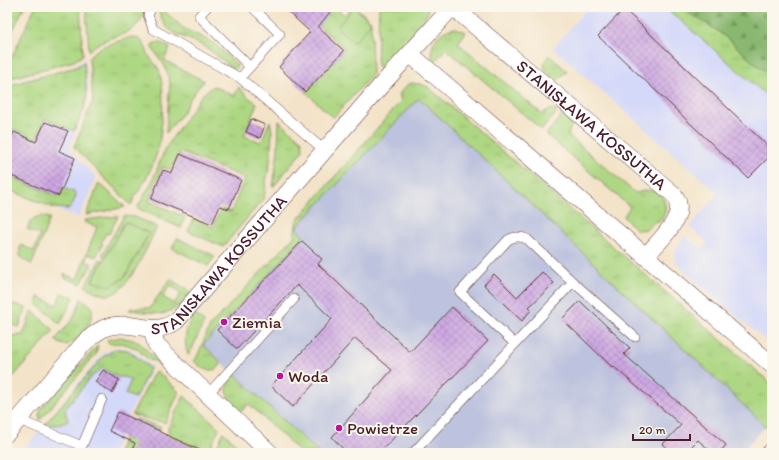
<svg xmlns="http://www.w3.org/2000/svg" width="779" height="460" viewBox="0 0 779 460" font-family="Itim,sans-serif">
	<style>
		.built { fill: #d4d8f9 }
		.industrial { fill: #bdc3de }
		.grass { fill: url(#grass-tufts); stroke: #7c7b57; fill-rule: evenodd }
		.forest { fill: url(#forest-firs); stroke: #6a6c4e }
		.park { fill: #aed783; stroke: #7c7b57 }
		.building { fill: url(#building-cross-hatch) }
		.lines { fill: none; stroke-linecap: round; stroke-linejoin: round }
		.lane-casing { stroke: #633c43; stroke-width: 10 }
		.street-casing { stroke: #633c43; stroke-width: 18 }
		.lane { stroke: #fff; stroke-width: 9 }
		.street { stroke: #fff; stroke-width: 17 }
		.poi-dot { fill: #b5179e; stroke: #fbf7ec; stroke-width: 1.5 }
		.labels { text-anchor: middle; stroke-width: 4; stroke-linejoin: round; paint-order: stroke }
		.street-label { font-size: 17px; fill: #4a1f2b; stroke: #fbf7ec }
		.poi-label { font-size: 17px; fill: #4a1f2b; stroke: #fbf7ec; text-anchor: start }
	</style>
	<defs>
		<pattern id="grass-tufts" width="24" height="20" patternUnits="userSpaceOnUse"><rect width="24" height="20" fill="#aed783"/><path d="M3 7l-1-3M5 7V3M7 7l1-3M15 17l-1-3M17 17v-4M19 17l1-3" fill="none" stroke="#97b871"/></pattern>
		<pattern id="forest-firs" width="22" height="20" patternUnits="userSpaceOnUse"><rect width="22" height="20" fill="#8ab871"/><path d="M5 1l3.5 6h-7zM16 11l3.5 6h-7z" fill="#73955d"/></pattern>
		<pattern id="building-cross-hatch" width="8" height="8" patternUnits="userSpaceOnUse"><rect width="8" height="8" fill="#cda7e3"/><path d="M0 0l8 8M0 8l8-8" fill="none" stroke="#a887b8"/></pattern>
	</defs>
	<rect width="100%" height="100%" fill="#fbf7ec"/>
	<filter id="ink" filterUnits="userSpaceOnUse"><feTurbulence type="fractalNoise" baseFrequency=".025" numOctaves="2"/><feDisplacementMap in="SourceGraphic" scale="8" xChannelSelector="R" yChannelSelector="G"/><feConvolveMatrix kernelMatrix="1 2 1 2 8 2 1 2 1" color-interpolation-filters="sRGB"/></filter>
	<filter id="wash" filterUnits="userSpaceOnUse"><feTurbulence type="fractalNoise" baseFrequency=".012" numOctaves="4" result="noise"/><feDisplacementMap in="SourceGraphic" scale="16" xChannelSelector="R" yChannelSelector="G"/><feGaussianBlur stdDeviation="0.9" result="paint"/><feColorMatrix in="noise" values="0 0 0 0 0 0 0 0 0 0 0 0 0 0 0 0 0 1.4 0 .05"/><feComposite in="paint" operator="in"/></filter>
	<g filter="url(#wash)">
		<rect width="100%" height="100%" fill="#f3e3c8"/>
		<!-- built -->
		<path class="built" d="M588,7H665L772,100V346L683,270L675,260L674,255L676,250L684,235L702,249L708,243L690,227L718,193L553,48Z
			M85,59L88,88L87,101L69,149L96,177L79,217H77L7,190V85L74,67Z
			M118,347L131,350L152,367L128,417L113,453H21L102,355L106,352Z"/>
		<!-- industrial -->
		<path class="industrial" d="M419,98L766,426L740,453H319L203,345L304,237L295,229Z"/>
		<!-- grass -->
		<path class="grass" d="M7,7H24L7,43Z
			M35,7H80L83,55L74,61L7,79V68Z
			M86,7H147C144,13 142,19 138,24C125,39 103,35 89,51Z
			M158,7H160L183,28L214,43L237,65L235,70C225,63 216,54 205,47C184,34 163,37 158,7Z
			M335,7L344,15L352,7H356L371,21L372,73L371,76L333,118L306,92L345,50L318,25Z
			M379,7H427L428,11L425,21L381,71L377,65Z
			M665,7H772V100Z
			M456,28L466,32L458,43L542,114L548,110L556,109L557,112L542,130L446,49L434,62C427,45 438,30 456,28Z
			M131,37C146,39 144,47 150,58C153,62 157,65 159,70C166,87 162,135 157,152C155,160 151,168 148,175C143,186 135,194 131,205L74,147L93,100L89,58C98,44 117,43 131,37Z
			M155,43H161L170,48L164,60L204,81L193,94L181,115L166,133L170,83L165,66L152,48V45Z
			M549,55L567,71L557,81L546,71L544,64Z
			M84,62L87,96L84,109L74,131L45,119L36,140L12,129L7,142V86L76,67Z
			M412,83L421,84L428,87L772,384V432L419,98L296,228L304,237L203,345L222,363L217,369C207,372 201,368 194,361L197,357L210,326L294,237L297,220L401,101L399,94L408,84Z
			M214,86L234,96L239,87L249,98L257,103L244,136L261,142L270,121L272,132L270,163L267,176L264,198L223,247L188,231L194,219L213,227L221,209L231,212L245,178L180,152L171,170L162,167L149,201L185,217L181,228L137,208L151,184L165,149L199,99L204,93Z
			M562,115L565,116L571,125L568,135L635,193C641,192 648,189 654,191C663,194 668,206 664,215C662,217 660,220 658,222L655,221L647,229L637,230L623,217L630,207L547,135V133Z
			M279,121L302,141L303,150L273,187L278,150Z
			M7,175L59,197L63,188L74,192L76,196L72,205L69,209L54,208L7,189Z
			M99,183L125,207L86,215Z
			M42,216L50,218L32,264C22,260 17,257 21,245L34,251L40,235L27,229C30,221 33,217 42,216Z
			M118,216L109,234L106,233L101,243L103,244L96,257L88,254L85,261L92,264L81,284L65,278L64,274L77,279L97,227L84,222L85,220Z
			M124,216L135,217L157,227C148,243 127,299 105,295C98,294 91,289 85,286L100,259L103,260L92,281L124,278L149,234L125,222L105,257L102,255Z
			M177,238L215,256L208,266L172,248Z
			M170,279L191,292L180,305L174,309L163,314L129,310L131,308H150ZM170,285L181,293L174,304L163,297Z
			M61,293L74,297L60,324L36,303L38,297L57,305Z
			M81,299C84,301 89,303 91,306C98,317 77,344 66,345C62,345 59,343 55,340L73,319Z
			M8,302L26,308L19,327L7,323Z
			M32,311L54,330L7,384V336L23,335Z
			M195,314L204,322L192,349L188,355C183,340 185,327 195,314Z
			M121,337L137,341L169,371L167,373L155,361L149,360L136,348L125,344L118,343L110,344L106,340Z
			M98,345L96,354L40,420L39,415L41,409Z
			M116,349L128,350L150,368L135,398L125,394L131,380L124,377H117L102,368L91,377L65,409L68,421C60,425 54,426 45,424L104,356Z
			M157,371L179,392L165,423L132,415L154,373Z
			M233,373L319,453H301L249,404L239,413C226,399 223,391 233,373Z
			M184,396L219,428L208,453L169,435L168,428Z
			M137,419L161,427L159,430L144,423L130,453H118L130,422Z
			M223,432L246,453H215Z"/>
		<!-- forest -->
		<path class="forest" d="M683,7H772V75C752,65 741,49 724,36C711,25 695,19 683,7Z"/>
		<!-- park -->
		<path class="park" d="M354,7L371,23L354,42L337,27Z
			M125,222L149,233L124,278L110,286L92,281Z"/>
		<g id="blocks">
			<!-- building -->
			<path class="building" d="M283,7H334L318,27L344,51L305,92L279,67L310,32Z
				M624,9L772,150V154L748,178L598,36Z
				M251,119L265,125L260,138L246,132Z
				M45,122L68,131L59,151L75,158L59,196L7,174V148L14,132L36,142Z
				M180,154L241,180L229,209L220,206L212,224L151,199L163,170L172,173Z
				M302,241L322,259L318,264L410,352L452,307L488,341L379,453H347L332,437L392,370L355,338L293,407L271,386L332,319L297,285L237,349L217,330Z
				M542,272L554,283L529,307L531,310L522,321L484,285L494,274L517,297Z
				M580,301L630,348L624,354L726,445L719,453H713L698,440L685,453H673L663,444L681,425L613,366L612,367L562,319Z
				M103,370L119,380L112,393L95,382Z
				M118,412L160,431V432L206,453H131L135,443L109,431Z"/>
		</g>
	</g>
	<g filter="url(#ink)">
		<use href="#blocks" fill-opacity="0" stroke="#633c43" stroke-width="1"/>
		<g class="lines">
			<defs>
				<path id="lane" d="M152,7L148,15L153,29L240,78
					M207,7L199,16L250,67
					M252,7L280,34L240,78L324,150
					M573,282L635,337
					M208,394L294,299
					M19,420L82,446L102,399
					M413,453L573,282L527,239C520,236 514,236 508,240L460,292L515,344"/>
				<g id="street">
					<path id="s1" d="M453,7L672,193C675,196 678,200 678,204C682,221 656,244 646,256"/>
					<path d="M410,54L772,365"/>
					<path d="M152,329L156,344L181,369L270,453"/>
					<path id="s2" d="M7,433L84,343C91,337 98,330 107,327C132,319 154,338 176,321L384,82L452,7"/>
					<path d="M770,453L772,451"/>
				</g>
			</defs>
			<!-- lane casing -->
			<use href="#lane" class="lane-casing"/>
			<!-- street casing -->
			<use href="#street" class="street-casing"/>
			<!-- lane -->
			<use href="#lane" class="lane"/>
			<!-- street -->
			<use href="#street" class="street"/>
		</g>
	</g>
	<!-- markers -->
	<g class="poi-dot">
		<circle cx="224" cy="322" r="4"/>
		<circle cx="280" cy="376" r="4"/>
		<circle cx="339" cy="428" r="4"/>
	</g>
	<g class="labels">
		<!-- street labels -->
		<g class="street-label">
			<text dy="6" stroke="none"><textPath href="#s1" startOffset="182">STANISŁAWA KOSSUTHA</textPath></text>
			<text dy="6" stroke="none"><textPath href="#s2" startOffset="286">STANISŁAWA KOSSUTHA</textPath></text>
		</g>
		<!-- poi labels -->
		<g class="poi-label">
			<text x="232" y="328">Ziemia</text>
			<text x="288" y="382">Woda</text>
			<text x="347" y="434">Powietrze</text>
		</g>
	</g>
	<!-- margin -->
	<rect width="779" height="460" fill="none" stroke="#fbf7ec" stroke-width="24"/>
	<!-- scale -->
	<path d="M633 434v6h57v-6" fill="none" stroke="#4a1f2b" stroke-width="2"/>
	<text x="639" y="434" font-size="12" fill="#4a1f2b" stroke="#fbf7ec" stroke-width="3" paint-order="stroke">20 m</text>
</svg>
